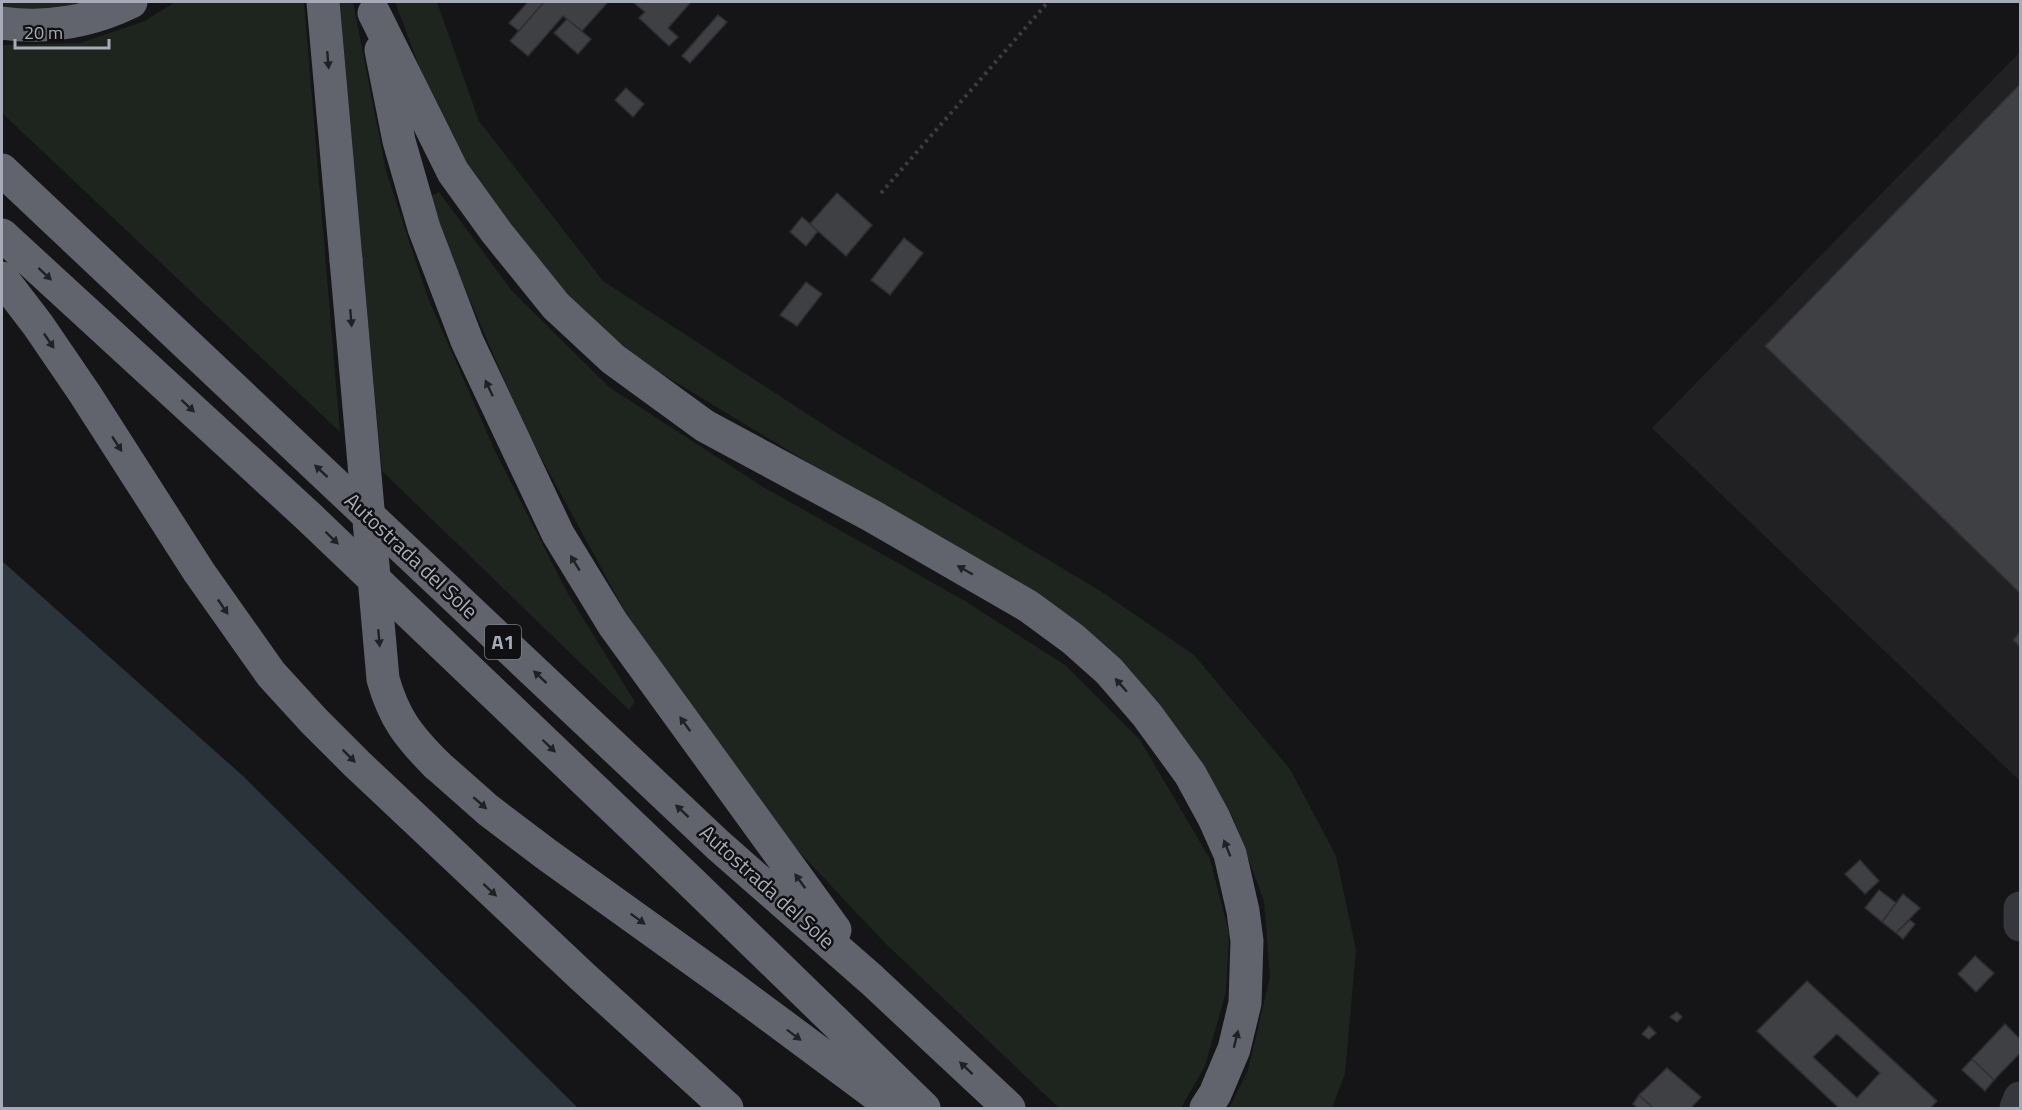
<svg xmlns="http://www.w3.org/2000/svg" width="2022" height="1110" viewBox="0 0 2022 1110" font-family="'Titillium Web',sans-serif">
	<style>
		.built { fill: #212124 }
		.green { fill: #1d251e }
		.water { fill: #2b333b }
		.building { fill: #3f4044; stroke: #2f2f33; stroke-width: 1.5; fill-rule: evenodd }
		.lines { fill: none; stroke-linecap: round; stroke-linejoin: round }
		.path { stroke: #3c3d43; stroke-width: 4; stroke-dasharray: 3 4.5; stroke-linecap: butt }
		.minor { stroke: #36373c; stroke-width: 33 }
		.motorway { stroke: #62646d; stroke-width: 33 }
		.motorway-bridge { stroke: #62646d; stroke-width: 33 }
		.oneway { fill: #202124 }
		.labels { text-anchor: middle; stroke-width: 5; stroke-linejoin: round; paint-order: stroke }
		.shield { fill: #101012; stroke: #7a7c86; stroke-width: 1.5 }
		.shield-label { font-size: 20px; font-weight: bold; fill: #a7abb7 }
		.street-label { font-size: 21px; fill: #a7abb7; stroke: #101012 }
	</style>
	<rect width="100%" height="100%" fill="#151517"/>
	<!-- built -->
	<path class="built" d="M2020,52V781L1652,428Z"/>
	<!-- green -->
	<path class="green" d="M2,2H93L79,8L2,9Z
		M175,2H304L340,432L2,113V45L80,43L145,21Z
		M338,2H353L386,171L428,298L495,451L568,594L635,702L629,710L382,471Z
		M395,2H437L479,121L603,281L835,432L1102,592L1194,655L1290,769L1336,856L1356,950L1345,1074L1332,1108H1229L1248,1070L1270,977L1264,901L1233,818L1192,748L1132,672L1078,626L644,363L578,307L482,193L425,82Z
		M439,192L512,291L609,387L760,485L965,601L1065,665L1140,740L1210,859L1229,933L1226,992L1205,1066L1181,1108H1059L885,943L772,823L642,643L525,428L426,198Z"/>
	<!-- water -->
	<path class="water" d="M2,561L244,777L578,1108H2Z"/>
	<!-- building -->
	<path class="building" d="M528,2H544L519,31L509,23Z
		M544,2H608L582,31L563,16L528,56L510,41Z
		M633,2H691L668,28L678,37L669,46L639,18L645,12Z
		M718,15L727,22L690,63L682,56Z
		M567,19L591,39L578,54L554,33Z
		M2020,84V593L1765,346Z
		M626,88L644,104L633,117L615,100Z
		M837,193L872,225L846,256L810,224Z
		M802,217L818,231L806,246L790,232Z
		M904,238L923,253L890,295L871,280Z
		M806,282L822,294L797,326L780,315Z
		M2020,632V647L2013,640Z
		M1860,860L1879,881L1865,894L1845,874Z
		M1879,890L1896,903L1882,922L1865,908Z
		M1903,894L1920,908L1896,933L1882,922Z
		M1910,920L1915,924L1903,939L1896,933Z
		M1975,956L1994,973L1976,992L1958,974Z
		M1807,981L1937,1101L1930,1108H1839L1757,1031ZM1837,1034L1880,1073L1857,1098L1813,1057Z
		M1677,1012L1682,1017L1677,1022L1670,1017Z
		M2005,1024L2020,1039V1053L1994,1080L1972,1059Z
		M1649,1026L1656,1033L1649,1039L1642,1034Z
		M1972,1059L1994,1080L1985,1091L1962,1070Z
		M1667,1068L1701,1097L1691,1108H1653L1639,1095Z
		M1639,1095L1653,1108H1638L1633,1104Z"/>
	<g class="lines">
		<!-- path -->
		<path class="path" d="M881,193L1048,2"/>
		<!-- minor -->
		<path class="minor" d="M2020,908V925
			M2016,1108L2020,1098"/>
		<!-- motorway -->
		<path class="motorway" d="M323,2L346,260
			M374,13L453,172L497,233L556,306L613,359L705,426L872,516L1028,606L1073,639L1109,671L1147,715L1190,774L1214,818L1230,854L1243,911L1247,941L1245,1003L1234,1049L1215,1094L1206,1108
			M2,23C46,29 90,22 131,2
			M381,50L399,141L424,228L467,341L558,534L613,624L835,930
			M2,170L718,845L872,980L1009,1108
			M2,235L309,517L690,881L924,1108
			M2,278L38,325L85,394L199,572L271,674L314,721L357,764L583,977L727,1108
			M437,765L488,810L546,854L727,984L894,1108"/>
		<!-- motorway-bridge -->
		<path class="motorway-bridge" d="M346,260L383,679C394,718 408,736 437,765"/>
	</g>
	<!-- one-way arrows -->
	<defs><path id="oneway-solid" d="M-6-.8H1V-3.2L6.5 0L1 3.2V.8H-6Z" transform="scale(1.5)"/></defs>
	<g class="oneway">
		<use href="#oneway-solid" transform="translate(328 60) rotate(85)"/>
		<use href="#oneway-solid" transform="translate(45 274) rotate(43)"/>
		<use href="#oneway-solid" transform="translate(351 318) rotate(85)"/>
		<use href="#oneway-solid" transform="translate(49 341) rotate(56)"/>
		<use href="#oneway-solid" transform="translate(489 388) rotate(-115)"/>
		<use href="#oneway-solid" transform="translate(188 406) rotate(43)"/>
		<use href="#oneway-solid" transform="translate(117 444) rotate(57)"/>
		<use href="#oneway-solid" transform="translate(321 471) rotate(-137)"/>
		<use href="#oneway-solid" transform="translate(332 538) rotate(44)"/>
		<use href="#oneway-solid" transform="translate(575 563) rotate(-121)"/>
		<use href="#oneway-solid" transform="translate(965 570) rotate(-150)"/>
		<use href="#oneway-solid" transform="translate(223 607) rotate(56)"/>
		<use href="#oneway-solid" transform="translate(379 638) rotate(85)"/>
		<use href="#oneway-solid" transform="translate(540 677) rotate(-137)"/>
		<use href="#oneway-solid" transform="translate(1121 685) rotate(-131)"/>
		<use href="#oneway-solid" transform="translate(685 724) rotate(-126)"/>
		<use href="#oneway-solid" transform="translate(549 746) rotate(44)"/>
		<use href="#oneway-solid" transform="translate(349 756) rotate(45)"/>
		<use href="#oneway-solid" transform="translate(480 803) rotate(41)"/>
		<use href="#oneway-solid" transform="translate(682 811) rotate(-137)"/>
		<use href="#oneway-solid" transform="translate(1227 848) rotate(-112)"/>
		<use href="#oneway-solid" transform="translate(800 881) rotate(-126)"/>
		<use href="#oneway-solid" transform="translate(490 890) rotate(43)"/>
		<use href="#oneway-solid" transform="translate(638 919) rotate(36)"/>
		<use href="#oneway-solid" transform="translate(794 1035) rotate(37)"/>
		<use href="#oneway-solid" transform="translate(1236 1039) rotate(-76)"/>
		<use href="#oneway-solid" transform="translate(966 1068) rotate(-137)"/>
	</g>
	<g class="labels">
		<!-- shield labels -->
		<rect class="shield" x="485" y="625" width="36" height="34" rx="4.5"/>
		<g class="shield-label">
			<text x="503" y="649">A1</text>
		</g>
		<!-- street labels -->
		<g class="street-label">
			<text transform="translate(411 556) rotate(43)" y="7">Autostrada del Sole</text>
			<text transform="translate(767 887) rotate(42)" y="7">Autostrada del Sole</text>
		</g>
	</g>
	<!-- border -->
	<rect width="2022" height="1110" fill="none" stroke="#a7abb7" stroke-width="6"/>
	<!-- scale -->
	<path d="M15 39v9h94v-9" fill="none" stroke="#a7abb7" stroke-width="3"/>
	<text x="24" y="39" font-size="18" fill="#a7abb7" stroke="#101012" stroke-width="4.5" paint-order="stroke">20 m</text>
</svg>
